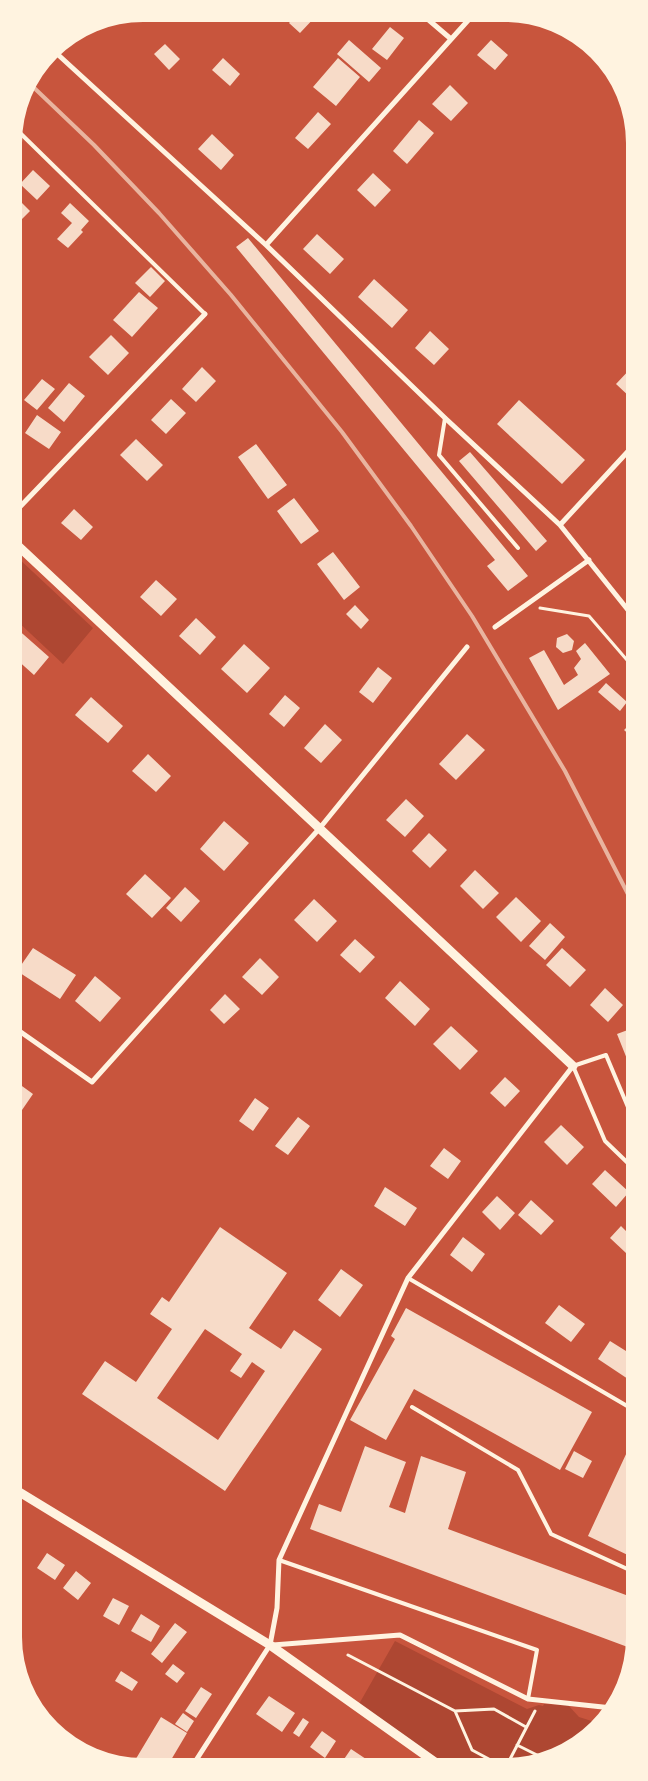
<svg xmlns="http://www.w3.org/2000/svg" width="648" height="1781" viewBox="0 0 648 1781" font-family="'Exo 2',sans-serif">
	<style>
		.green { fill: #ae4732 }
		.building { fill: #f7dbc8; fill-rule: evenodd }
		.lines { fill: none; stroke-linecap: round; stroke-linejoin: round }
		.path { stroke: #fff3e0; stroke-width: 3 }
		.service { stroke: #fff3e0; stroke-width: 4 }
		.minor { stroke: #fff3e0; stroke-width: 5 }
		.tertiary { stroke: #fff3e0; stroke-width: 9 }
		.rail { stroke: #e9b49f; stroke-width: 4 }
	</style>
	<rect width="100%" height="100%" fill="#c8553d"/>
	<!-- green -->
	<path class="green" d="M17,557L93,628L63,664L15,619V563Z
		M395,1641L527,1709L539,1705L543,1706L544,1704L568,1705L579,1717L601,1724L570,1750L530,1765H447L359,1704Z"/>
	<!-- building -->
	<path class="building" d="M296,15H315L316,16L300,33L289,23Z
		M390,27L404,38L387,60L372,49Z
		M349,40L381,68L369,82L337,54Z
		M491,40L508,55L495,70L477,55Z
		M165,44L180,59L169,70L154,54Z
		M223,58L240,74L230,86L212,70Z
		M338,58L360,77L336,106L313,87Z
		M450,85L468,103L451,121L432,104Z
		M318,112L331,124L308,149L295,138Z
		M419,120L434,133L407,164L393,151Z
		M212,134L234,155L221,170L198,149Z
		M33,170L50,186L37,200L20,184Z
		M373,173L391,190L375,207L357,190Z
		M14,195L30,211L21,220L14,214Z
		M70,203L89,221L81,230L83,232L68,248L57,239L72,223L61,213Z
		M317,234L344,259L330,274L303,249Z
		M248,238L528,576L508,591L487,566L495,560L236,247Z
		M151,267L165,281L150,297L135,283Z
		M374,279L408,310L392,328L358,297Z
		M139,292L158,308L132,337L113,320Z
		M430,331L449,349L434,365L415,348Z
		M111,335L129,353L108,375L89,357Z
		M202,367L216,381L196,402L182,389Z
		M632,367V399L616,384Z
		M42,379L55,389L37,410L24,400Z
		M69,383L85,396L64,422L48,408Z
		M171,399L186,413L166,434L151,420Z
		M519,400L585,460L562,484L497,424Z
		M37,415L61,432L49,449L25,433Z
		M136,439L163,465L147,481L120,455Z
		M256,444L287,485L268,499L238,457Z
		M470,452L547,541L536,551L459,461Z
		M294,498L319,531L301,544L277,511Z
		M74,509L93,527L81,540L61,523Z
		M333,552L360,587L344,600L317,564Z
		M156,580L177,599L161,616L140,597Z
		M355,605L369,620L361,629L346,614Z
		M196,618L216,637L200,655L179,636Z
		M15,627L49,657L34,675L15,658Z
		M567,634L574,641L572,650L563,653L556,647L557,638Z
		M585,643L610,674L558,710L529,658L544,650L564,685L578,675L574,668L581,659L576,651Z
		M244,644L270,668L247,693L221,669Z
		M378,667L392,678L373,703L359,692Z
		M606,683L627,702L620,711L598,692Z
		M285,695L300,708L284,727L269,714Z
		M91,697L123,726L108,743L75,715Z
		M633,721V738L624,730Z
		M325,724L342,740L321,763L304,748Z
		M467,734L485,750L456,780L439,764Z
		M148,754L171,776L156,792L132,771Z
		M406,799L424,816L405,837L386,820Z
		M224,821L249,843L224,871L200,849Z
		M429,833L447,850L430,868L412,851Z
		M475,870L499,893L483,909L460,886Z
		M145,874L171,898L152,918L126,894Z
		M185,887L200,901L181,922L166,908Z
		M516,897L541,921L521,942L496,917Z
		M314,899L337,921L317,942L294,920Z
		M550,923L565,937L545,960L529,946Z
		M355,939L375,957L360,973L340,955Z
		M33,948L76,975L60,999L17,971Z
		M562,948L586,970L570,987L546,965Z
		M260,958L279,977L262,995L242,977Z
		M95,976L121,998L100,1022L75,1001Z
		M400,981L430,1009L415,1026L385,998Z
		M605,988L623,1005L608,1022L590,1005Z
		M225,994L240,1009L224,1024L210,1010Z
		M451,1026L478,1051L460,1070L433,1044Z
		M633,1028V1074L617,1034Z
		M505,1077L520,1091L505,1107L490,1093Z
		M15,1081L33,1094L22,1110L15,1105Z
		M255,1098L269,1108L253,1131L239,1121Z
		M298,1117L310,1126L288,1155L275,1146Z
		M561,1125L584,1147L567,1165L544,1142Z
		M444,1148L461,1161L448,1179L430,1166Z
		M605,1170L629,1192L616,1207L592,1184Z
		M385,1187L417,1208L405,1226L374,1206Z
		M497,1196L515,1213L500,1230L482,1212Z
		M531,1200L554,1221L541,1235L518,1215Z
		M621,1226L633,1238V1246L626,1253L610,1238Z
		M220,1227L287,1273L249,1328L281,1349L294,1330L322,1349L225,1491L82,1394L105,1361L136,1382L172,1329L150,1314L162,1297L169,1302ZM205,1329L242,1354L230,1371L241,1378L252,1362L265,1371L218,1440L157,1398Z
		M463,1237L485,1254L472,1272L450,1255Z
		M341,1269L363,1285L340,1317L318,1300Z
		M559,1305L585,1324L571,1342L545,1323Z
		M406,1308L592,1412L560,1470L414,1389L386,1440L350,1420L395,1339L391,1336Z
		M610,1341L634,1356V1383L598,1359Z
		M634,1437V1558L588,1536Z
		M365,1446L406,1462L389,1507L405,1513L421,1456L466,1472L448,1529L634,1598L633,1649L310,1529L319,1504L341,1512Z
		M574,1451L592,1461L583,1478L565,1469Z
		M47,1553L65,1565L55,1580L37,1568Z
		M76,1571L91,1583L78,1600L63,1588Z
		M113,1598L129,1606L119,1625L103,1616Z
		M141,1614L160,1626L151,1642L131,1631Z
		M175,1623L187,1632L162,1663L151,1654Z
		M173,1664L185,1673L177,1683L165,1674Z
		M121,1671L138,1682L132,1691L115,1681Z
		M201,1687L212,1694L196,1718L185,1711Z
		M269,1696L295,1713L282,1732L256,1714Z
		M183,1713L194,1721L187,1732L175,1724Z
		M161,1717L187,1733L168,1765H139L134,1762Z
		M303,1718L309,1722L299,1737L293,1733Z
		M322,1731L336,1741L325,1758L310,1747Z
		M351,1749L366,1759L374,1765H340Z"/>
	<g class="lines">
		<!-- path -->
		<path class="path" d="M540,608L589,616L633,667
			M348,1655L455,1711L472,1750L500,1765
			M455,1711L494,1709L526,1727
			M517,1745L545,1759
			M507,1765L535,1711"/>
		<!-- service -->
		<path class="service" d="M16,129L205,314
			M445,418L439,455L518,548
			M633,1119L606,1055L573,1066L605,1141L633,1168
			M408,1278L634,1410
			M412,1407L518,1470L551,1534L634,1572
			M279,1560L537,1650L528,1699"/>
		<!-- minor -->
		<path class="minor" d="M424,16L451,39
			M54,51L266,245L445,418L560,525L632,615
			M266,245L472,16
			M15,512L205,314
			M560,525L632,447
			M495,627L589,560
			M15,1028L92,1082L319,829L467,647
			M273,1645L400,1635L528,1699L612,1708
			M193,1765L270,1645L277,1608L279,1560L408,1278L573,1066"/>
		<!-- tertiary -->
		<path class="tertiary" d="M15,543L573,1066
			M16,1490L270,1645L439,1765"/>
		<!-- rail -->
		<path class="rail" d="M29,83L94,145L159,213L231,295L342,432L411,526L472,616L565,771L633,904"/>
	</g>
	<!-- crop -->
	<path d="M0 0H648V1781H0ZM143 22H505A121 121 0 0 1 626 143V1637A121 121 0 0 1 505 1758H143A121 121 0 0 1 22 1637V143A121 121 0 0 1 143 22Z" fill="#fff3e0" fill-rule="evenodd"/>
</svg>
